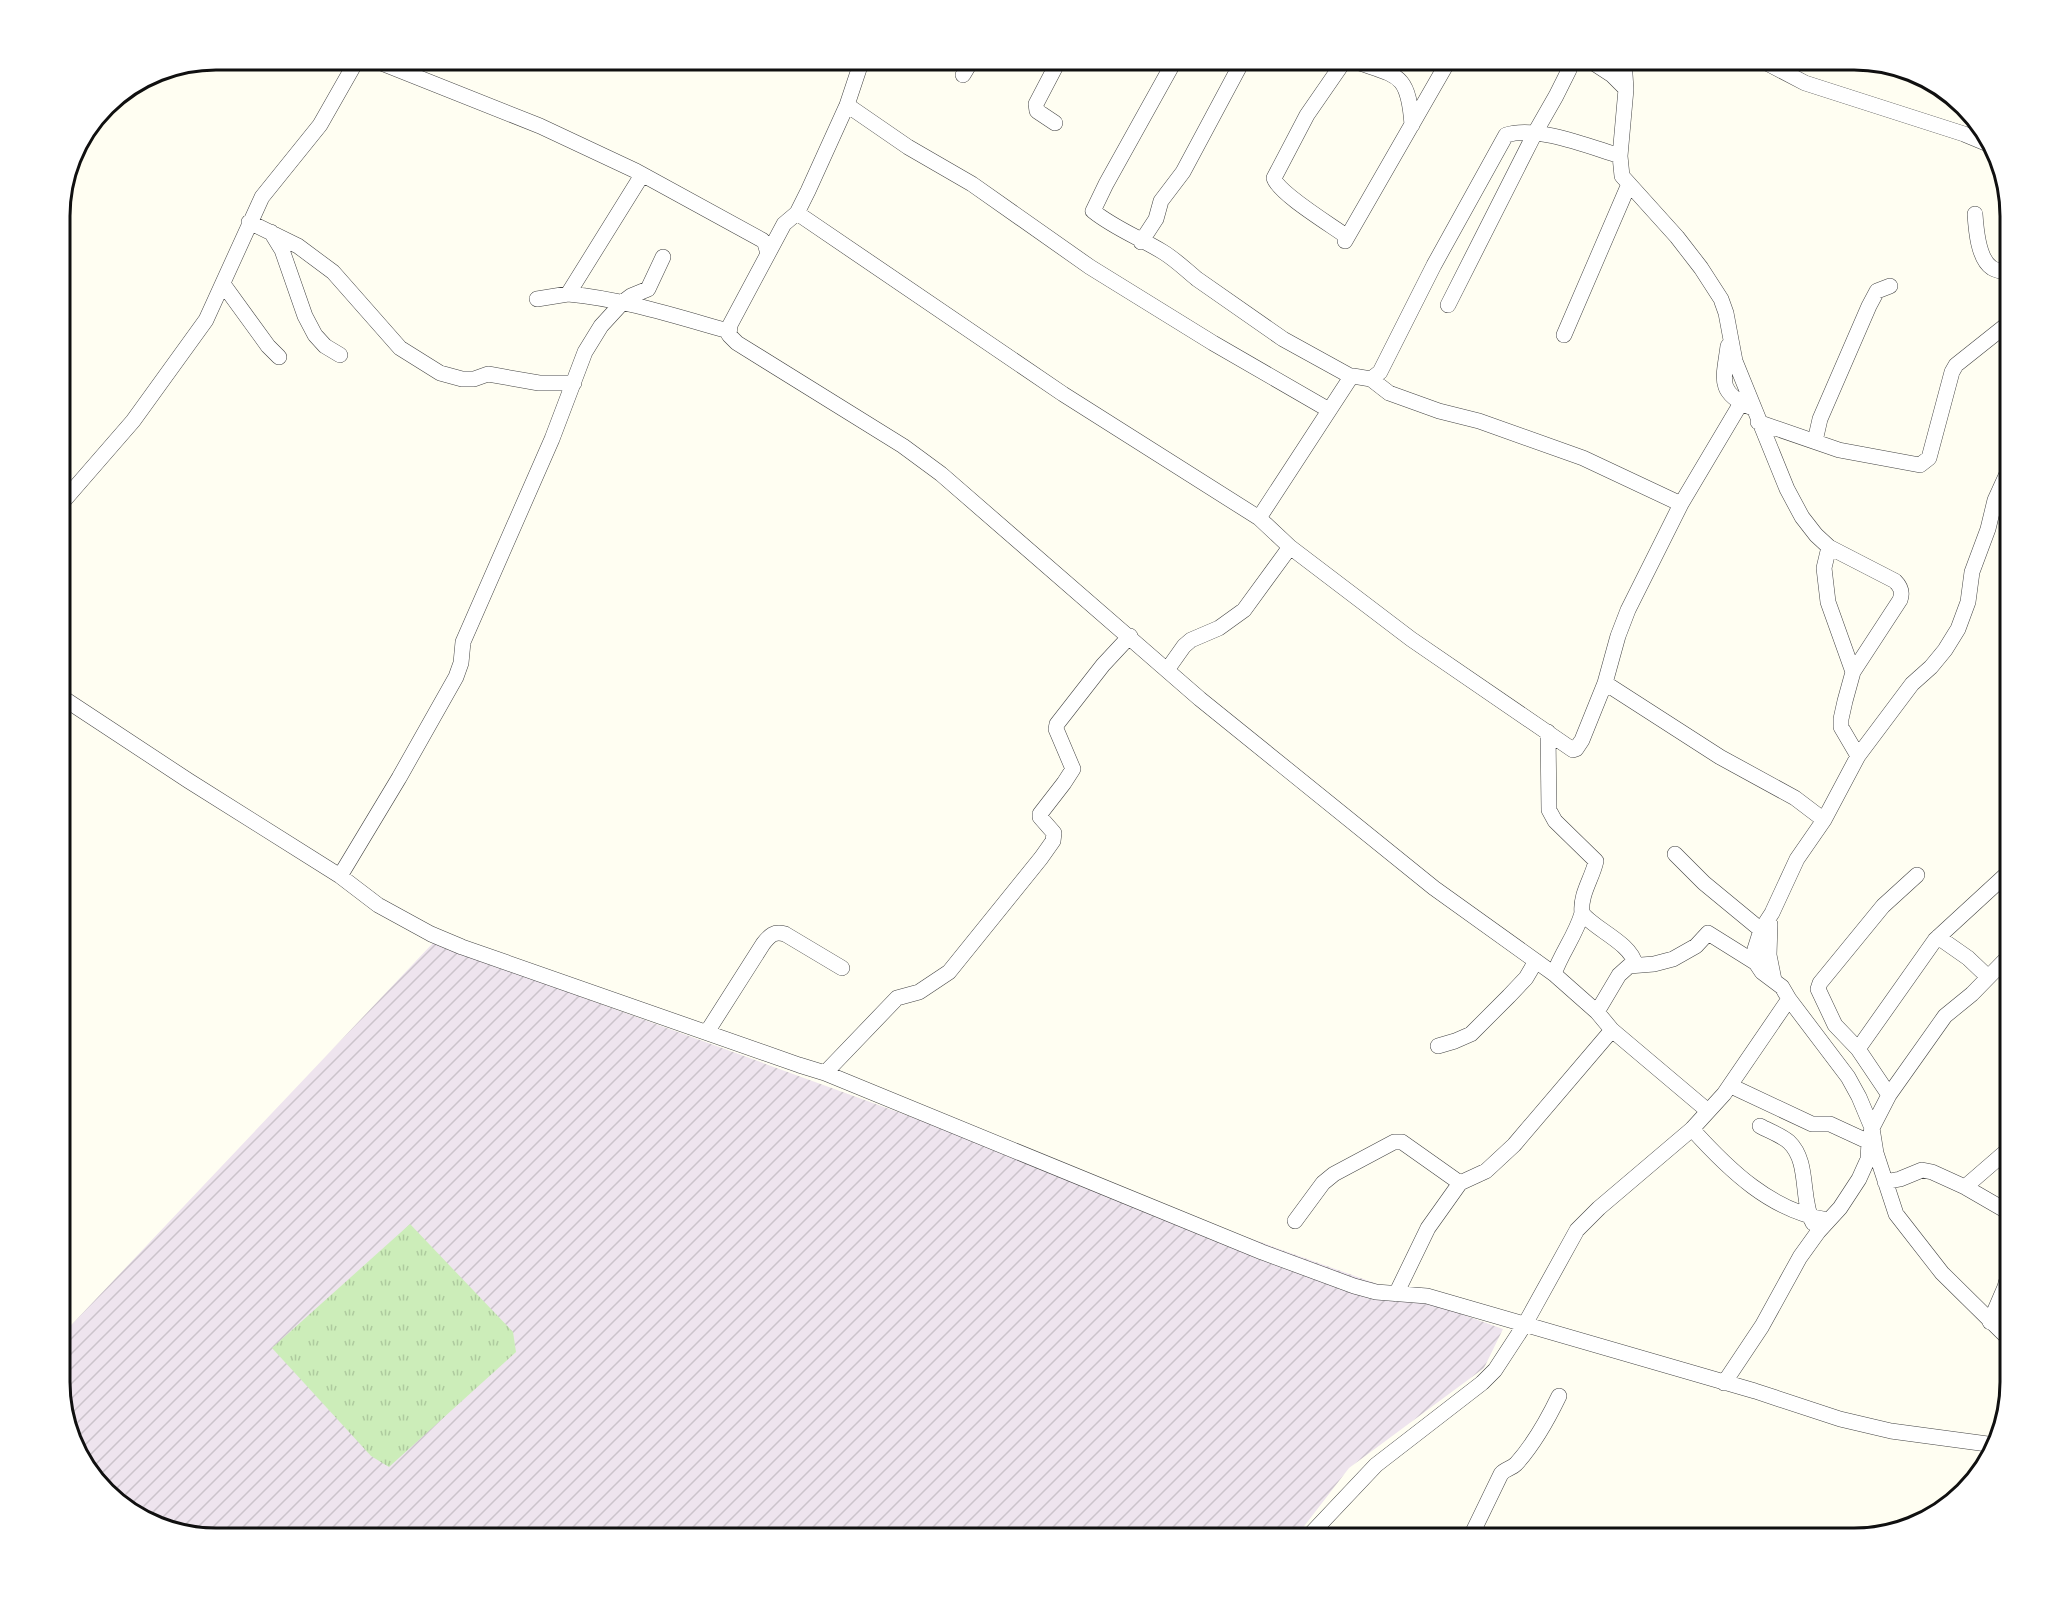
<svg xmlns="http://www.w3.org/2000/svg" width="2070" height="1598" viewBox="0 0 2070 1598" font-family="'Crimson Pro',serif">
	<style>
		.industrial { fill: url(#industrial-furrows) }
		.grass { fill: url(#grass-tufts) }
		.lines { fill: none; stroke-linecap: round; stroke-linejoin: round }
		.minor-casing { stroke: #434343; stroke-width: 16 }
		.minor { stroke: #fff; stroke-width: 15 }
		.rim { fill: none; stroke: #101010; stroke-width: 3 }
	</style>
	<defs>
		<pattern id="industrial-furrows" width="10" height="10" patternUnits="userSpaceOnUse" patternTransform="scale(1.5)"><rect width="10" height="10" fill="#eee4ee"/><path d="M-1 1l2-2M0 10L10 0M9 11l2-2" fill="none" stroke="#cbc3cb"/></pattern>
		<pattern id="grass-tufts" width="24" height="20" patternUnits="userSpaceOnUse" patternTransform="scale(1.5)"><rect width="24" height="20" fill="#ccedb9"/><path d="M3 7l-1-3M5 7V3M7 7l1-3M15 17l-1-3M17 17v-4M19 17l1-3" fill="none" stroke="#aeca9e"/></pattern>
	</defs>
	<rect width="100%" height="100%" fill="#fffef2"/>
	<!-- industrial -->
	<path class="industrial" d="M433,943L972,1139L1503,1329L1484,1368L1349,1468L1295,1538H216L166,1530L121,1506L76,1451L60,1392V1337Z"/>
	<!-- grass -->
	<path class="grass" d="M410,1224L513,1332L516,1352L389,1467L371,1456L272,1348Z"/>
	<g class="lines">
		<defs>
			<path id="minor" d="M374,60L540,126L636,171L762,240L765,243L768,254
				M862,60L847,105L808,191L797,213L784,224L730,325L729,335L737,343L903,446L941,474L1200,699L1434,888L1554,974L1597,1012L1612,1030L1708,1111
				M1175,60L1106,184L1093,211C1114,228 1140,238 1163,252C1176,260 1186,270 1197,279L1283,339L1352,377
				M1345,60L1307,115L1274,178C1278,193 1331,225 1346,236L1345,241L1449,60
				M1351,60C1398,77 1408,71 1412,125
				M1589,60L1612,75L1626,89
				M1624,60L1626,89L1620,156L1622,176L1677,237L1701,268L1721,299L1726,313L1735,361L1787,489L1802,517L1816,535L1829,547L1895,581C1901,587 1903,592 1900,600L1853,672L1845,701L1841,719V727L1858,756
				M1761,60L1805,83L1964,134L1993,146
				M963,75L972,60
				M847,105L908,147L972,184L1090,267L1213,343L1329,410
				M1055,123L1037,111L1036,104L1059,60
				M797,213L1063,394L1259,518L1290,547L1411,639L1573,750L1576,749L1582,740L1605,683L1618,636L1628,610L1681,504L1741,403
				M1975,214C1976,229 1978,259 1992,268C1997,271 2004,272 2010,273
				M249,222L298,246L333,272L400,348L440,373L462,379H474L488,374L539,383H574
				M271,232L282,250L305,316L315,335L325,346L340,355
				M1141,242L1156,219L1161,201L1183,172L1243,60
				M223,284L268,346L279,357
				M568,294C623,299 675,316 728,331
				M537,299L568,294L642,175
				M1448,305L1536,131L1556,96L1569,70V60
				M1564,335L1629,184
				M1728,346C1724,378 1716,392 1750,407
				M1371,379L1389,393L1439,411L1479,421L1583,458L1681,504
				M1758,422L1839,450L1920,465L1929,458L1952,372L1956,365L2010,322
				M1815,441L1820,419L1869,306L1877,291L1890,286
				M60,505L133,421L206,320L262,197L320,125L357,60
				M1259,518L1349,380L1353,376L1371,379L1380,372L1434,265L1506,135C1537,125 1590,147 1620,156
				M1829,547L1824,568L1828,602L1853,672
				M1167,670L1184,646L1191,640L1219,628L1244,610L1290,547
				M1605,683L1720,757L1795,798L1824,820
				M60,696L189,781L340,876L378,905L431,934L462,947L799,1065L825,1073L1262,1252L1354,1286L1376,1292L1427,1296L1755,1391L1840,1419L1891,1431L1995,1445
				M1548,732L1549,810L1555,821L1596,861C1592,879 1580,894 1582,913C1594,929 1631,943 1635,964
				M1675,854L1704,883L1761,930
				M340,876L399,778L456,677L461,663L463,642L552,439L585,352L601,326L623,302L631,296L648,289L663,257
				M1770,924L1769,955L1774,980
				M1938,937L1968,958L1988,977
				M1554,974C1561,953 1576,935 1582,913
				M1789,999L1848,1077L1859,1097L1872,1128L1876,1153L1896,1214L1942,1273L2010,1340
				M1597,1012L1619,975L1629,966L1654,964L1673,959L1696,946L1708,933L1756,963
				M707,1032L763,944C770,935 774,931 785,934L842,968
				M1438,1046L1455,1041L1471,1034L1509,996L1526,978L1536,961
				M1858,1049L1935,940L2010,871
				M825,1073L897,998L919,992L949,972L1041,858L1053,841L1054,833L1040,817V814L1064,783L1073,769L1056,729L1057,724L1103,665L1130,636
				M1731,1086L1812,1124H1830L1869,1142
				M1889,1095L1858,1049L1835,1025L1818,989L1820,983L1883,906L1917,875
				M1760,1126C1769,1131 1781,1135 1789,1142C1810,1162 1800,1198 1813,1223
				M1692,1129C1729,1170 1771,1211 1828,1220
				M1885,1182L1900,1179L1922,1170L1932,1172L1965,1187L2010,1213
				M1965,1187L2010,1148
				M1295,1221L1323,1183L1334,1174L1394,1142H1402L1460,1183
				M1396,1294L1428,1228L1460,1183L1486,1171L1514,1145L1612,1030
				M1990,1322L2005,1287L2010,1269
				M1724,1383L1762,1326L1800,1257L1818,1232L1840,1208L1859,1179L1868,1159L1869,1142L1872,1128L1889,1095L1945,1016L1972,994L2010,955
				M1307,1538L1376,1465L1482,1383L1495,1370L1525,1324L1577,1230L1599,1208L1692,1129L1724,1094L1789,999L1782,987L1762,972L1756,963L1755,949L1761,930L1772,913L1797,859L1824,820L1858,756L1912,684L1931,667L1945,650L1958,629L1968,602L1972,572L1988,529L1995,500L2010,467
				M1470,1538L1501,1474C1505,1469 1511,1469 1516,1464C1534,1444 1547,1421 1559,1396"/>
		</defs>
		<!-- minor casing -->
		<use href="#minor" class="minor-casing"/>
		<!-- minor -->
		<use href="#minor" class="minor"/>
	</g>
	<!-- crop -->
	<path d="M0 0H2070V1598H0ZM216 70H1854A146 146 0 0 1 2000 216V1382A146 146 0 0 1 1854 1528H216A146 146 0 0 1 70 1382V216A146 146 0 0 1 216 70Z" fill="#fff" fill-rule="evenodd"/>
	<path class="rim" d="M216 70H1854A146 146 0 0 1 2000 216V1382A146 146 0 0 1 1854 1528H216A146 146 0 0 1 70 1382V216A146 146 0 0 1 216 70Z"/>
</svg>
